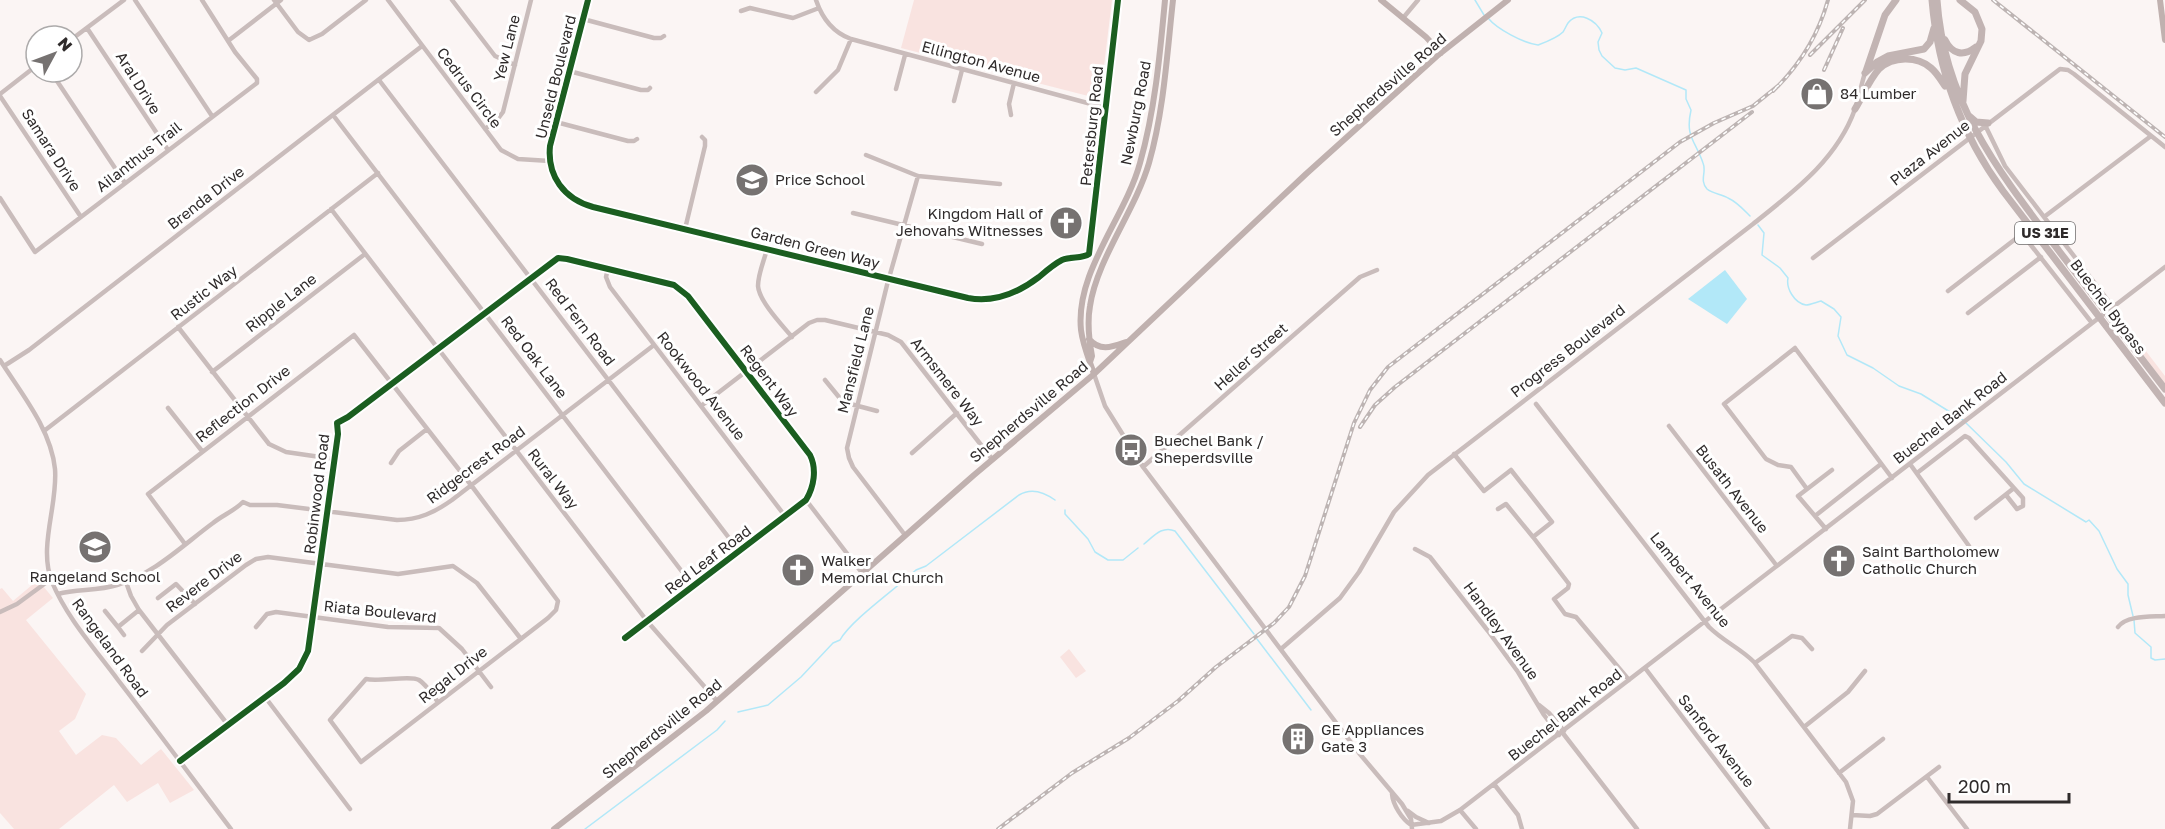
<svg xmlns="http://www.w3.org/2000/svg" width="2165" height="829" viewBox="0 0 2165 829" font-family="'Golos Text',sans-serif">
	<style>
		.green { fill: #f9e3e0 }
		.water { fill: #b2e8f8 }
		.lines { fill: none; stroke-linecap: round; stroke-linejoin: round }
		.stream { stroke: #b2e8f8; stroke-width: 1.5 }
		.minor { stroke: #c9bcbb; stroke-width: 4.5 }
		.secondary { stroke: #c0b1af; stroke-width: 6 }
		.primary { stroke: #c2b4b3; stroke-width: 7 }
		.rail-casing { stroke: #bdb4b3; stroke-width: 4 }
		.rail { stroke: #fff; stroke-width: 1.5; stroke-dasharray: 4.5; stroke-linecap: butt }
		.cycleway-casing { stroke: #fff; stroke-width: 10 }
		.cycleway { stroke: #1b5e20; stroke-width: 6 }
		.labels { text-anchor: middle; stroke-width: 6; stroke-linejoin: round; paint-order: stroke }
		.shield { fill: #fff; stroke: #6d6b6b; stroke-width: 1.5 }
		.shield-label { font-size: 14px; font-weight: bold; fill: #2f2b2b }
		.street-label { font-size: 15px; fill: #2f2b2b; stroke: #fff }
		.poi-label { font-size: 15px; fill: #2f2b2b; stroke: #fff; text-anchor: start }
	</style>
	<rect width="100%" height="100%" fill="#fbf5f4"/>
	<!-- green -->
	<path class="green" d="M914,0H1112L1100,99L901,48Z
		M2116,312L2165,376V384L2114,315L2113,312Z
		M38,580L53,598L26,620L86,694L75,719L59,731L76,755L102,735L116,738L141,765L161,749L194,790L170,803L158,783L127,802L114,785L59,829H14L0,813V589L2,588L13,601Z
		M1069,649L1086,671L1076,678L1060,657Z"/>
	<!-- water -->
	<path class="water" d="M1725,270L1747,299L1727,324L1688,299Z"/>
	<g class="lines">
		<!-- stream -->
		<path class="stream" d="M1475,0L1484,15
			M1488,18C1497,29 1523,43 1538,45C1546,42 1557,38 1563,32C1565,29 1566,26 1568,23C1579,10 1596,20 1602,33L1598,42L1599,50L1602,56L1615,68L1625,70L1636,68L1686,90V99L1691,110C1685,137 1695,140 1703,163C1707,172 1699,180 1707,189C1713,194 1722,194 1728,198C1737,202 1743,209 1750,216
			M1758,225L1764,233L1762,255L1780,268L1788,278C1786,288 1794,303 1806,305C1810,305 1817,302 1821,301L1834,309L1841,317L1838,336L1847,355L1873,368L1899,386L1921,394L1963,420
			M1966,423L2006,462L2024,484L2086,522L2089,520L2099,531L2117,569L2128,584V595L2133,616
			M1065,510V514L1088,539L1095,552L1108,560H1123L1138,548
			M1144,544C1153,537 1162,525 1175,531L1254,634
			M2134,620L2135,633L2151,647V658L2155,660L2165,659
			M1257,639L1311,710
			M738,712L768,705L801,677L833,643L840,640C851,620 897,588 916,570L926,566L1019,495C1032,487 1044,492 1055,500
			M585,829L717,730L725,721"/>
		<!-- minor -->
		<path class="minor" d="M135,0L212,116
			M274,0L298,32L309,40L322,34L366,0
			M388,0L501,150L518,159L550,161
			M452,0L495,56L515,65
			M588,0L550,146C547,176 564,199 593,207L968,298C995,303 1018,293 1039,277C1046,271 1054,264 1062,260C1071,256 1082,259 1089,254L1118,0
			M816,0C822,18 832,32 851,39L1106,108
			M741,11L750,8L793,18L819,8
			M1403,18L1418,0
			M583,19L654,38H661L664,36
			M87,28L168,150
			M72,39L124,0
			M228,41L281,0
			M569,71L641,90H648L650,88
			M51,72L125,183
			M379,80L739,551
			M896,89L905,55
			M816,92L838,70L851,39
			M0,94L36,66
			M0,96L81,217
			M954,101L962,70
			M333,115L693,586
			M1011,115L1009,104L1014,83
			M556,122L628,141H634L637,139
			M1985,125L2005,166L2113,307
			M485,129L497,120L503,112L531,0
			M866,155L918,176L1000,184
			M0,198L35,252L257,83V79L235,52L202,0
			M331,209L647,621L717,701
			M853,213L982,244
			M2044,217L2151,136
			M685,229L705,146V140L702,137
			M767,249C764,261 758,274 758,286C759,301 782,325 792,337
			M1813,258L2060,69L2068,70L2074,74L2165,147
			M608,268L606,277L610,287L785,516
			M1948,291L2018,237L2023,235L2092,323
			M1968,313L2041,257
			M178,327L269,444L286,452L334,459
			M0,360C21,393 51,429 55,469C58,505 38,547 52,582C67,618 95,649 118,680C156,729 193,779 231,829
			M4,366L29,350L422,46
			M212,372L365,254
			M1094,374L1105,406L1143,467L1359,753L1402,804L1411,819L1412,829
			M825,380L843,402L877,411
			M1536,404L1709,627C1723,641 1740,648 1754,662L1846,782L1853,801L1850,829
			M701,406L809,323L817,320H825L888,335L901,342L992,459
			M168,408L202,451
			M1669,426L1777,566
			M44,431L378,173
			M912,453L957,413
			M1454,454L1484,491L1511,470L1552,522L1533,537L1569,584L1568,588L1554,599L1565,614L1576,617L1629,680
			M391,463L399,451L427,429
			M1910,464L1969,546
			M1143,467L1360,277L1377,270
			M1917,473L1965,436L1969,438L2014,488L1976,518
			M1807,489L1791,467L1778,465L1766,459L1724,404L1795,348L1892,478
			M2006,495L2017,509L2023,506V498L2014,488
			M806,500L862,573
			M1498,509L1506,504L1533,537
			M1815,516L1881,464
			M1826,529L1798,496L1832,470
			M905,535L853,467L849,458L847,448L887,285L918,176
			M185,544L148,494L354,335L471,485L558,601L556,610L548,618L361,762L330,720L366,679C379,682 410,675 419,680C427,685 432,695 438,702
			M1415,549L1430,557L1488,631L1518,672L1544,715L1559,735
			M126,582L131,596L139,610L228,725
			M58,594C77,589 98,591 117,585C154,574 183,545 213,523C223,515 234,511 243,502L250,505H277L397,520C419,520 435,512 452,500L654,345
			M158,598L176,584L195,604
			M105,611L118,627L139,610
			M0,612L17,604L51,579
			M118,627L124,635
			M256,627L267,614L276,612L388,627L439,628L462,649L491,687
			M2118,627C2127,615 2151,617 2165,616
			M1281,649L1340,598L1359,572L1394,512L1428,475L1753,224C1793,192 1837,160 1855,109C1859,98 1861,85 1865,73
			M142,651L167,625L246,565L256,559L268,557L398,574L453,566L477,583L521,639
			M1755,663L1792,636L1802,638L1812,649
			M1645,668L1768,829
			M265,697L350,809
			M1539,705L1549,713L1564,731
			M1804,727L1848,692L1865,671
			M1562,732L1637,829
			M180,761L284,683L299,669L308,651L338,434L337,423L348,417L558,258L567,259L674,285L688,296L810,455C817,469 814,487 806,500L625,638
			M1839,773L1883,739
			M1927,777L1967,829
			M1494,784L1518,815L1522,829
			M1392,794C1393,805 1402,819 1411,825
			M1460,810L1476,829
			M1408,811L1416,817L1429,823
			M1852,815L1870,816L1877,814L1939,767
			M1411,825L1441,821L1460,810L2165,267"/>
		<!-- secondary -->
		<path class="secondary" d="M1381,0L1426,37L1441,53
			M2160,0L2165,40
			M1089,339C1100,352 1112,347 1126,342
			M1090,362L1092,356C1089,340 1087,323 1090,306C1097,259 1135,211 1149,163C1164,110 1167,54 1173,0
			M1094,374C1089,359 1083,346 1081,330C1075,272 1125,218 1140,163C1155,110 1160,54 1165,0
			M554,829L706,711L974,475L1094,374L1306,174L1437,56L1508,0"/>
		<!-- primary -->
		<path class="primary" d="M1932,0C1938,71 1961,134 2003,191L2165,403
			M1937,0C1944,103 1999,172 2059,251C2094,297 2130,343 2165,389
			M1960,0L1975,12L1982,29L1981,41L1965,74L1963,101
			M1945,40C1952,54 1963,57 1976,47
			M1866,71L1885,15L1896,0
			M1865,73L1877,62L1888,56L1924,49L1930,42L1934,28
			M1855,109C1863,96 1869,80 1879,69C1893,56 1917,56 1931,68C1937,73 1941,80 1945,86
			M1969,116L1976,122L1988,123"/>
		<defs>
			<path id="rail" d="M1993,0L2165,137
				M1810,55L1865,0
				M1824,70L1843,28
				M1773,91C1800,65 1818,36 1828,0
				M1360,427L1375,405L1395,387L1752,112
				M998,829L1072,773L1129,738L1178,701L1216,667L1274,623L1289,607L1305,576L1354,423L1370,390L1388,367L1680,142L1714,123L1753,106L1779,85"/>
		</defs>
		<!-- rail casing -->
		<use href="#rail" class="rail-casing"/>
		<!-- rail -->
		<use href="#rail" class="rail"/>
		<defs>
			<path id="cycleway" d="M588,0L550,146C547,176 564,199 593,207L968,298C995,303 1018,293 1039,277C1046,271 1054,264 1062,260C1071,256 1082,259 1089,254L1118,0
				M180,761L284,683L299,669L308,651L338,434L337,423L348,417L558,258L567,259L674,285L688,296L810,455C817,469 814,487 806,500L625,638"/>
		</defs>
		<!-- cycleway casing -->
		<use href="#cycleway" class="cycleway-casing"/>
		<!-- cycleway -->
		<use href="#cycleway" class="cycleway"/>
	</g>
	<!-- icons -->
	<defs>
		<symbol id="shop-disc" viewBox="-11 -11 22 22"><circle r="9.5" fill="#767271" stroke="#fff"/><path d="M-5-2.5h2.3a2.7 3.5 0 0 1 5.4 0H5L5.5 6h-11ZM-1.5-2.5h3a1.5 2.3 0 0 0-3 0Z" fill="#fff"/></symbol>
		<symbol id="school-disc" viewBox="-11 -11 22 22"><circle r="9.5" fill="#767271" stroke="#fff"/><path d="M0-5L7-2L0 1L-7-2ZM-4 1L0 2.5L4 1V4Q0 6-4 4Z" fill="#fff"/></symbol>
		<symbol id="church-disc" viewBox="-11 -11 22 22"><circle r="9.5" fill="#767271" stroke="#fff"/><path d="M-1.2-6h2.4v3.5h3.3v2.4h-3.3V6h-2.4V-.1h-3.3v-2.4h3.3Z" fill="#fff"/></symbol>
		<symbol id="bus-disc" viewBox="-11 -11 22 22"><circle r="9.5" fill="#767271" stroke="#fff"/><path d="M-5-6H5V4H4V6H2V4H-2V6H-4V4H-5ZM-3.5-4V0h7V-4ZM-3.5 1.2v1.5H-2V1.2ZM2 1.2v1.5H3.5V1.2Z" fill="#fff"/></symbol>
		<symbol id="building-disc" viewBox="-11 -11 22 22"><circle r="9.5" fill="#767271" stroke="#fff"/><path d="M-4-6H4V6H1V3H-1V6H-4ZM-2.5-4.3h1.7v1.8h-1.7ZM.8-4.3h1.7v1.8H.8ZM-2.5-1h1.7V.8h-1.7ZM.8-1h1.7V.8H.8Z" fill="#fff"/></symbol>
	</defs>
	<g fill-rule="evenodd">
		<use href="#shop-disc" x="1798" y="75" width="38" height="38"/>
		<use href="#school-disc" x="733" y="161" width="38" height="38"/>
		<use href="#church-disc" x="1047" y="204" width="38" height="38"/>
		<use href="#bus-disc" x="1112" y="431" width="38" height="38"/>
		<use href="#school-disc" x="76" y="528" width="38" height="38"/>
		<use href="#church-disc" x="1820" y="542" width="38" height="38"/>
		<use href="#church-disc" x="779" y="551" width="38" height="38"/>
		<use href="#building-disc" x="1279" y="720" width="38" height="38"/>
	</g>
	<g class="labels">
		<!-- shield labels -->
		<rect class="shield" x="2015" y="222" width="60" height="22" rx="4.5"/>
		<g class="shield-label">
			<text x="2045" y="238">US 31E</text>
		</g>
		<!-- street labels -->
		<g class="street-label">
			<text transform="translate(507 48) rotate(-76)" y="5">Yew Lane</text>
			<text transform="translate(981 62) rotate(15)" y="5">Ellington Avenue</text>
			<text transform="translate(556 77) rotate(-76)" y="5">Unseld Boulevard</text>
			<text transform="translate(138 83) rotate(58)" y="5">Aral Drive</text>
			<text transform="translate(1388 85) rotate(-41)" y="5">Shepherdsville Road</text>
			<text transform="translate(469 88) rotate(53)" y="5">Cedrus Circle</text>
			<text transform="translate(1136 113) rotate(-79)" y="5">Newburg Road</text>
			<text transform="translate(1092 126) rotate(-84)" y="5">Petersburg Road</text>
			<text transform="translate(51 150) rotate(57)" y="5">Samara Drive</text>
			<text transform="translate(1930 153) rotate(-38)" y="5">Plaza Avenue</text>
			<text transform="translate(139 157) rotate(-38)" y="5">Ailanthus Trail</text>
			<text transform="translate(206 198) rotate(-38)" y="5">Brenda Drive</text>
			<text transform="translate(815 248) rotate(14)" y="5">Garden Green Way</text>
			<text transform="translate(204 293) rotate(-38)" y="5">Rustic Way</text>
			<text transform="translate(281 303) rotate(-38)" y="5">Ripple Lane</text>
			<text transform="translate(2108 307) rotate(53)" y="5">Buechel Bypass</text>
			<text transform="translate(580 322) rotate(53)" y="5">Red Fern Road</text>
			<text transform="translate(1568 351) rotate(-38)" y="5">Progress Boulevard</text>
			<text transform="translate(534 357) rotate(53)" y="5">Red Oak Lane</text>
			<text transform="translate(1251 357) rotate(-42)" y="5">Heller Street</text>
			<text transform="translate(856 360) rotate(-76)" y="5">Mansfield Lane</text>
			<text transform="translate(769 381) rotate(53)" y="5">Regent Way</text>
			<text transform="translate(947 382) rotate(52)" y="5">Armsmere Way</text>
			<text transform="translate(701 386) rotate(52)" y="5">Rookwood Avenue</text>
			<text transform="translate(243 404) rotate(-38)" y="5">Reflection Drive</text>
			<text transform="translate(1029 412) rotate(-40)" y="5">Shepherdsville Road</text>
			<text transform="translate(1950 418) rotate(-38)" y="5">Buechel Bank Road</text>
			<text transform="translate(476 465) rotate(-37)" y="5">Ridgecrest Road</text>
			<text transform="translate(553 479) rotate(52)" y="5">Rural Way</text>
			<text transform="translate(1732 489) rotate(52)" y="5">Busath Avenue</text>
			<text transform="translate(317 494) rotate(-83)" y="5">Robinwood Road</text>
			<text transform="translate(708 560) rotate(-37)" y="5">Red Leaf Road</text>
			<text transform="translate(1690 580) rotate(51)" y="5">Lambert Avenue</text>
			<text transform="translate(204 582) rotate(-37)" y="5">Revere Drive</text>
			<text transform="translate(380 612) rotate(6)" y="5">Riata Boulevard</text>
			<text transform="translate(1501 631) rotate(54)" y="5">Handley Avenue</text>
			<text transform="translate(110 648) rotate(54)" y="5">Rangeland Road</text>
			<text transform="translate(453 675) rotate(-38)" y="5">Regal Drive</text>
			<text transform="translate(1565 715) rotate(-38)" y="5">Buechel Bank Road</text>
			<text transform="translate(662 729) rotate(-39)" y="5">Shepherdsville Road</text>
			<text transform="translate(1716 741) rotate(52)" y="5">Sanford Avenue</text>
		</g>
		<!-- poi labels -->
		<g class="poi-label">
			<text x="1840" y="99">84 Lumber</text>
			<text x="775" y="185">Price School</text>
			<text x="1043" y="219" text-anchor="end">Kingdom Hall of<tspan x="1043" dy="17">Jehovahs Witnesses</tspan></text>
			<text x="1154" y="446">Buechel Bank /<tspan x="1154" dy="17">Sheperdsville</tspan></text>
			<text x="1862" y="557">Saint Bartholomew<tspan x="1862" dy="17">Catholic Church</tspan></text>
			<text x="821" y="566">Walker<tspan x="821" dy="17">Memorial Church</tspan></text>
			<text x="95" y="582" text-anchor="middle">Rangeland School</text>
			<text x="1321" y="735">GE Appliances<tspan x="1321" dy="17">Gate 3</tspan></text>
		</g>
	</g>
	<!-- north arrow -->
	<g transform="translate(54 54) rotate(49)"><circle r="28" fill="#ffffff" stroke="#acaaaa" stroke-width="1.5"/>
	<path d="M0-4.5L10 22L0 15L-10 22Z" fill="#767271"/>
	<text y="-9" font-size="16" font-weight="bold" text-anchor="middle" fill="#2f2b2b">N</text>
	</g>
	<!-- scale -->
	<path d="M1949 793v9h120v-9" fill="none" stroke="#2f2b2b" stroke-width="3"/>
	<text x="1958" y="793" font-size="18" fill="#2f2b2b" stroke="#ffffff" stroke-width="4.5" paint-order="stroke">200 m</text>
</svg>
